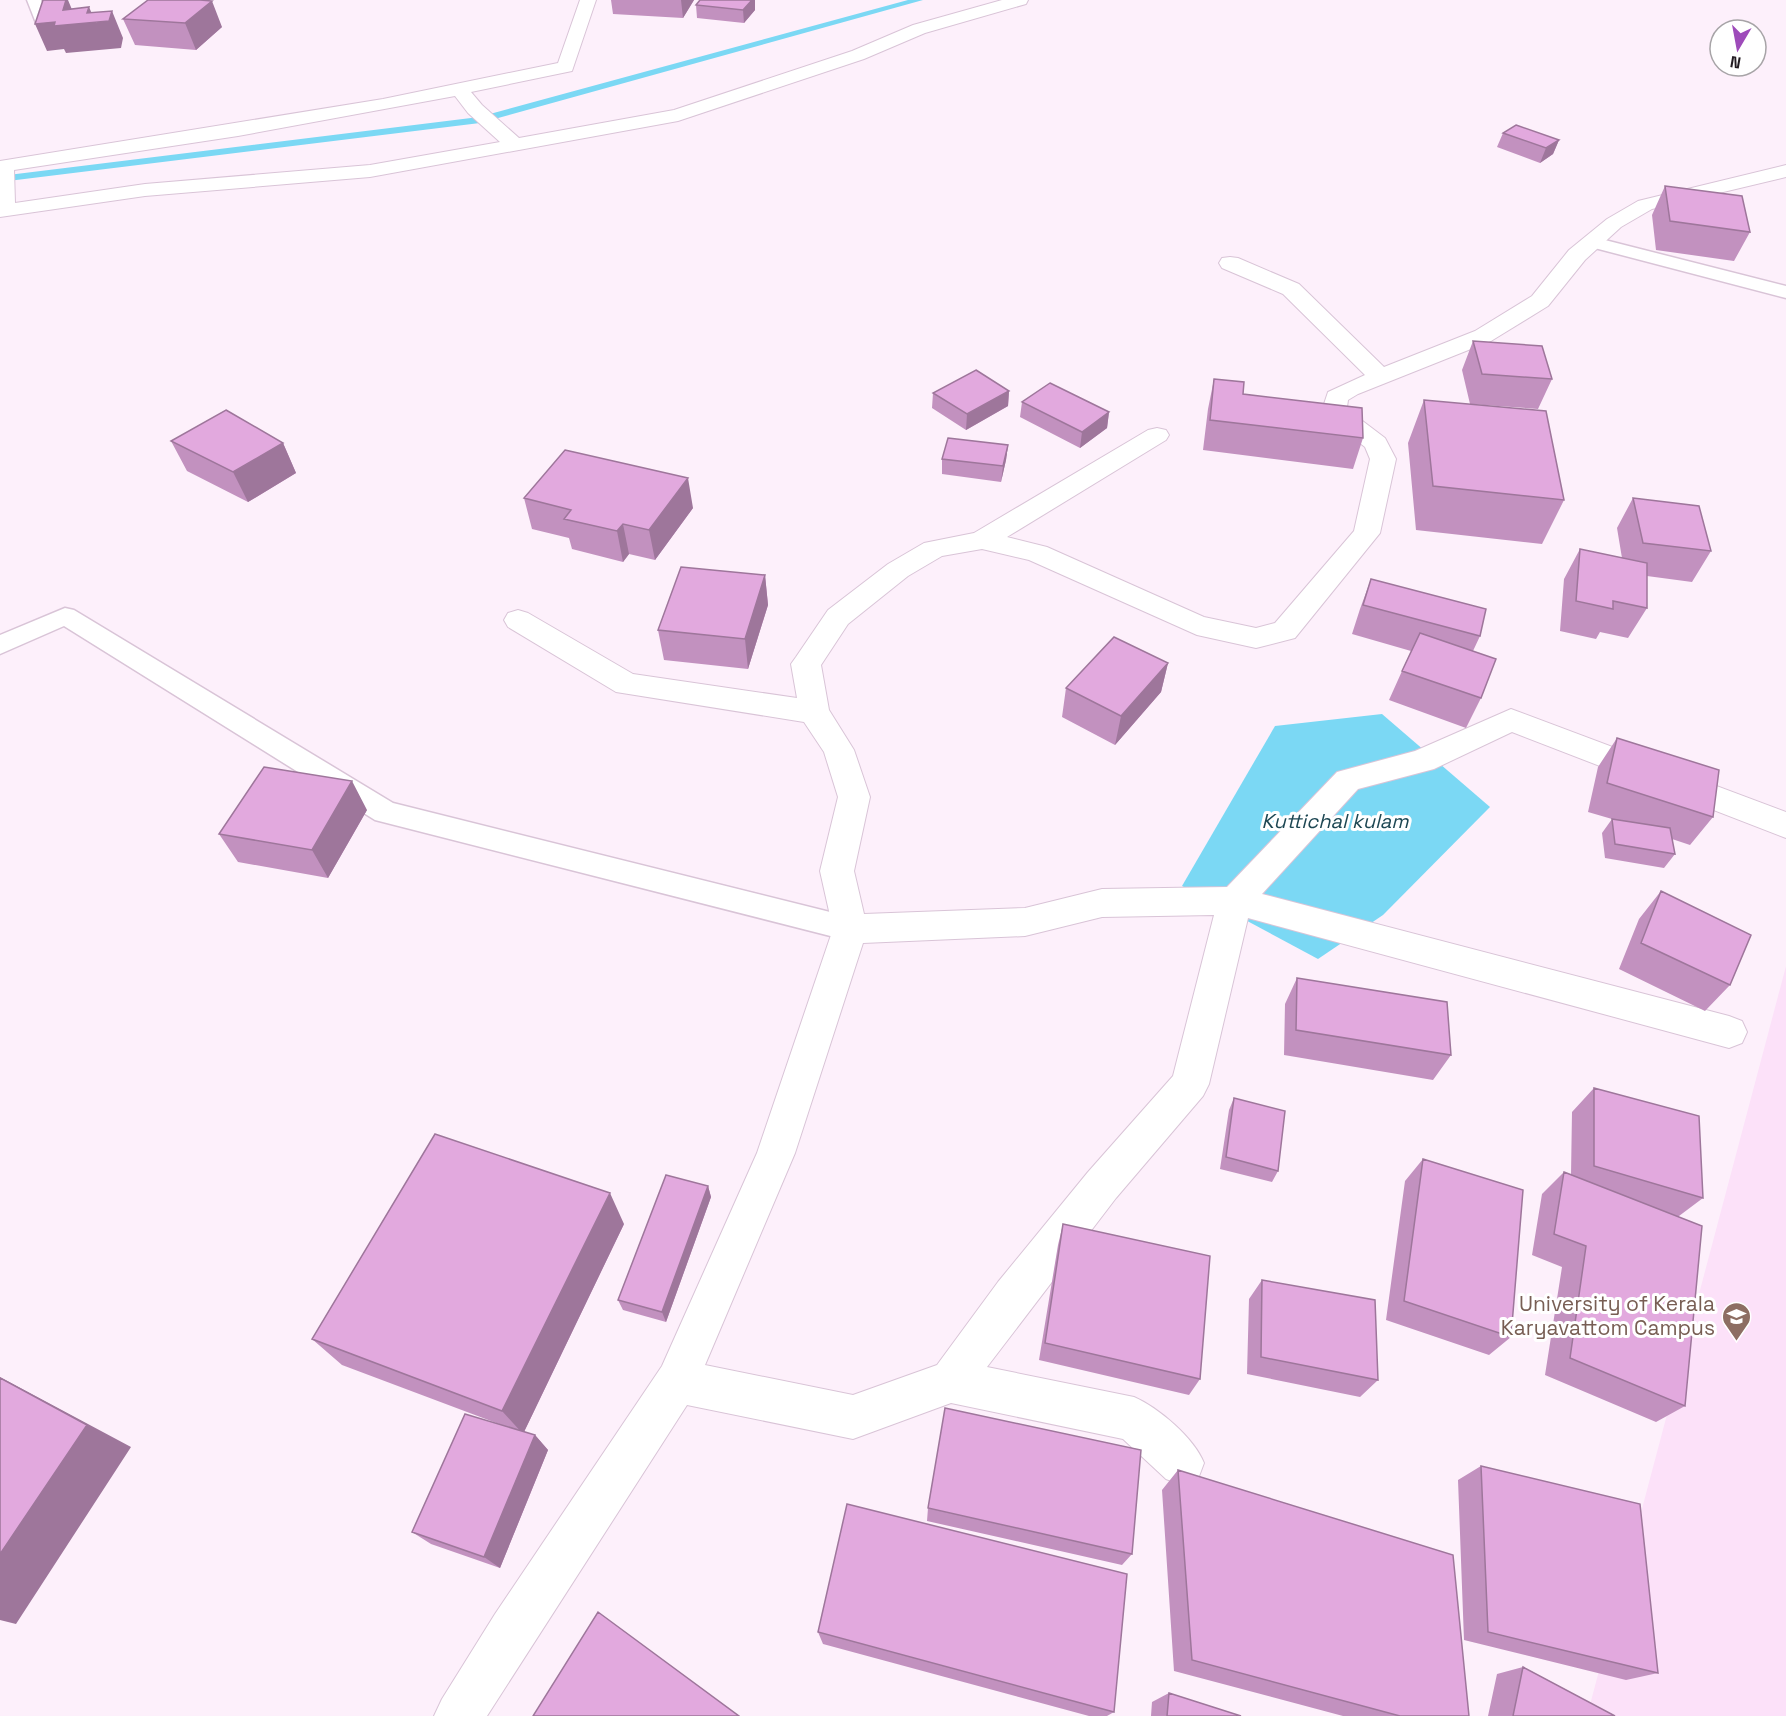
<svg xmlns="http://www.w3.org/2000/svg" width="1786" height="1716" viewBox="0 0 1786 1716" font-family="'Space Grotesk',sans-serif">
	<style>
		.built { fill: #fce1f9 }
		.water { fill: #7bd8f4 }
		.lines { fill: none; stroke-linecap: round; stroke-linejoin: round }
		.stream { fill: #7bd8f4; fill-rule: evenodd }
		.lane-casing { stroke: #d9c4d7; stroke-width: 3 }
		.street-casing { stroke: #d9c4d7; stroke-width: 2 }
		.lane { fill: #fff; fill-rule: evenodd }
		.street { fill: #fff; fill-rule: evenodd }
		.wall { fill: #c291bf }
		.shaded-wall { fill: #9e769b }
		.building { fill: #e2a9de; stroke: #9e769b; stroke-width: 1.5 }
		.labels { text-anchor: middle; stroke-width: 6; stroke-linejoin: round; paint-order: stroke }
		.water-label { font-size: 20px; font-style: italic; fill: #1d4753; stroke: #fff }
		.near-education-label { font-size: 21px; fill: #785e54; stroke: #fff; text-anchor: end }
	</style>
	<rect width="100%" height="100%" fill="#fdf0fb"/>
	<!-- built -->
	<path class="built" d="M1786,966V1716H1587Z"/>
	<!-- water -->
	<path class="water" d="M1382,714L1490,807L1383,915L1318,959L1182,886L1275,726Z"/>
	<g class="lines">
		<!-- stream -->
		<path class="stream" d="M908,0H923L480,123L0,182V176L479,117Z"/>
		<defs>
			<path id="lane" d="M27,0H41L48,20L46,23H36Z
				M1593,237L1786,286V298L1587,246L1584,242L1587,238Z
				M65,608L74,610L393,803L850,917L860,920L865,929L860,938L850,941L375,820L64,626L0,654V635Z"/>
			<path id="street" d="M580,0H596L572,71L471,92L482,105L519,138L674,110L852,51L913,25L1002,0H1028L1026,4L925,33L864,59L678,121L370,177L145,196L0,217V161L383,99L558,63ZM455,96L468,113L500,142L370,165L145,184L15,203L14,170L238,136Z
				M1786,165V177L1652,209L1621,227L1585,260L1548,306L1491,341L1358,394L1348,400L1347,407L1352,413L1385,438L1396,459L1380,533L1295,638L1256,648L1197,635L1029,560L982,549L942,556L908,576L848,624L821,665L829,710L854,750L870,797L854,871L864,914L1025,908L1102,889L1227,887L1337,772L1415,751L1511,709L1786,812V838L1512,732L1434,769L1358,789L1262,894L1729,1016L1742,1021L1747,1032L1742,1043L1729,1048L1248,918L1209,1084L1203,1096L1116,1198L987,1367L1134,1397C1159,1408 1194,1438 1204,1463L1198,1479L1182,1485L1166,1479L1123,1439L951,1403L853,1439L687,1405L487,1716H434L442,1699L495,1614L662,1366L757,1153L833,929L820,871L838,797L824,752L804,722L616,692L508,627L504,620L508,613L518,610L528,613L633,674L797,698L791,664L796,657L828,610L888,564L924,543L974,533L1148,430L1157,428L1166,430L1169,435L1166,440L1007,537L1047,547L1204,617L1256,628L1275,623L1354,531L1370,459L1365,447L1334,423L1323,407L1328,392L1365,375L1283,294L1222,268L1219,263L1222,258L1230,257L1238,258L1299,284L1384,367L1475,331L1532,296L1569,250L1607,219L1638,201ZM1214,915L1173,1076L1088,1172L998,1282L937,1365L853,1395L705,1365L795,1153L863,943L1025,936L1102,917Z"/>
		</defs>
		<!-- lane casing -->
		<use href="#lane" class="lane-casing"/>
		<!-- street casing -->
		<use href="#street" class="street-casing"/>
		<!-- lane -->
		<use href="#lane" class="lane"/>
		<!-- street -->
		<use href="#street" class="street"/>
	</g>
	<!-- wall -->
	<path class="wall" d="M148,0L222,27L196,50L135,45L123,19Z
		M611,0H694L683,18L613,14Z
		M700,0H755V10L744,23L697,18L696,5Z
		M1503,133L1559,140L1553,154L1540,163L1497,147Z
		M1665,186L1750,232L1734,261L1656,250L1652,215Z
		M1473,341L1552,379L1538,409L1470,404L1462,370Z
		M1214,379L1243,394L1363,438L1353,469L1203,450L1208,409Z
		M1009,391L1008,406L966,430L932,408L933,393Z
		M1424,400L1564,500L1542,544L1416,530L1408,443Z
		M1022,402L1109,412L1107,428L1080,448L1020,417Z
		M171,441L283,443L296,473L248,502L187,471Z
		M1008,445L1006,460L1001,482L942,474V459Z
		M524,498L693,508L655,560L629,554L623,562L572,549L569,538L532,529Z
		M1633,498L1711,551L1692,582L1647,576V608L1628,638L1600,632L1596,639L1560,631L1564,579L1580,549L1622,558L1617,528Z
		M765,575L768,605L748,669L664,660L658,630Z
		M1371,579L1480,636L1473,651L1481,698L1466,728L1389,700L1411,651L1352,634L1360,609Z
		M1168,663L1161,692L1115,745L1062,717L1066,688Z
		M1617,738L1713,817L1690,845L1672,839L1675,854L1664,868L1605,858L1602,833L1612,819L1588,812L1598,767Z
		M367,810L328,878L238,862L219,834Z
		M1661,891L1730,985L1705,1011L1619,969L1639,919Z
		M1297,978L1451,1055L1433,1080L1284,1055L1285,1004Z
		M1594,1088L1703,1198L1679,1216L1685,1406L1656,1422L1545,1375L1562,1267L1532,1255L1542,1194L1564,1172L1571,1175L1572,1112Z
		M1234,1098L1278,1171L1272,1182L1220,1169L1229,1110Z
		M1423,1159L1511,1337L1489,1355L1386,1320L1405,1181Z
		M708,1186L711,1197L666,1322L623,1310L618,1300Z
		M624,1224L524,1432L535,1435L548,1450L500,1568L431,1544L412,1532L499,1424L342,1365L312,1339Z
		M1063,1224L1200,1379L1189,1395L1039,1360L1058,1245Z
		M1262,1280L1378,1380L1360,1397L1247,1374L1249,1299Z
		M1481,1466L1658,1673L1626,1680L1464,1640L1458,1480Z
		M1178,1470L1469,1716H1343L1174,1671L1162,1490Z
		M928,1508L1132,1554L1122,1565L927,1521Z
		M818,1632L1114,1712L1107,1716H1089L823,1644Z
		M1523,1667L1615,1716H1488L1497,1674Z
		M1169,1693L1241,1716H1151L1152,1702Z"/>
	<!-- shaded-wall -->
	<path class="shaded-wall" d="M66,0H68L78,24L87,13L89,7L96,23L112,11L123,38L121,48L66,53L64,49L47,51L35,24Z
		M681,0H694L683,18Z
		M752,0H755V10L744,23L743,10Z
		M212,1L222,27L196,50L185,23Z
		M1559,140L1553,154L1540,163L1546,148Z
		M1009,391L1008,406L966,430L967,414Z
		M1109,412L1107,428L1080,448L1082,432Z
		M283,443L296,473L248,502L233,472Z
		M1008,445L1006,460L1001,482L1003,466Z
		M688,478L693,508L655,560L649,530Z
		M623,524L629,554L623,562L617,531Z
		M765,575L768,605L748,669L745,639Z
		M1168,663L1161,692L1115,745L1121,716Z
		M352,781L367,810L328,878L312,850Z
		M708,1186L711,1197L666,1322L662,1312Z
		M610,1193L624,1224L523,1434L502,1411Z
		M0,1377L131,1447L16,1624L0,1620Z
		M535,1435L548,1450L500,1568L484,1557Z"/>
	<!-- building -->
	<path class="building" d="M43,0H66L63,10L89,7L87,13L112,11L109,21L54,26L55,22L35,24Z
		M148,0H200L212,1L185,23L123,19Z
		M700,0H752L743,10L696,5Z
		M1516,125L1559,140L1546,148L1503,133Z
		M1665,186L1742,196L1750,232L1670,221Z
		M1473,341L1542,346L1552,379L1482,374Z
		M976,370L1009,391L967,414L933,393Z
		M1214,379L1244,382L1243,394L1362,408L1363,438L1210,420Z
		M1050,383L1109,412L1082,432L1022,402Z
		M1424,400L1546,411L1564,500L1433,486Z
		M226,410L283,443L233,472L171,441Z
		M948,438L1008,445L1003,466L942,459Z
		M565,450L688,478L649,530L623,524L617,531L564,519L571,510L524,498Z
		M1633,498L1699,506L1711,551L1643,543Z
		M1580,549L1647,563V608L1613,601V609L1576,601Z
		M681,567L765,575L745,639L658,630Z
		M1371,579L1486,609L1480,636L1363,605Z
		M1420,633L1496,659L1481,698L1402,671Z
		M1114,637L1168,663L1121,716L1066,688Z
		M1617,738L1719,770L1713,817L1607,783Z
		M264,767L352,781L312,850L219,834Z
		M1612,819L1670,828L1675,854L1615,844Z
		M1661,891L1751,935L1730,985L1641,943Z
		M1297,978L1447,1002L1451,1055L1296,1030Z
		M1594,1088L1699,1116L1703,1198L1594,1166Z
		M1234,1098L1285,1111L1278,1171L1226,1157Z
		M435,1134L610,1193L502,1411L312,1339Z
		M1423,1159L1523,1190L1511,1337L1404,1301Z
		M1564,1172L1702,1226L1685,1406L1570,1358L1586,1246L1554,1234Z
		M666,1175L708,1186L662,1312L618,1300Z
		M1063,1224L1210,1256L1200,1379L1045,1343Z
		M1262,1280L1375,1300L1378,1380L1261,1357Z
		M0,1378L87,1425L0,1554Z
		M945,1408L1141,1450L1132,1554L928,1508Z
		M465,1414L535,1435L484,1557L412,1532Z
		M1481,1466L1640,1504L1658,1673L1488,1632Z
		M1178,1470L1453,1555L1469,1716H1400L1192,1660Z
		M847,1504L1127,1574L1114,1712L818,1632Z
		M598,1612L739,1716H533Z
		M1523,1667L1615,1716H1513Z
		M1169,1693L1241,1716H1167Z"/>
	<!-- icons -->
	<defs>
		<symbol id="university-pin" viewBox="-11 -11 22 30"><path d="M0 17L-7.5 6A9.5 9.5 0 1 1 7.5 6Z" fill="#8d6e63" stroke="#fff"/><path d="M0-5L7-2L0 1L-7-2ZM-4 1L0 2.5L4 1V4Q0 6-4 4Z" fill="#fff"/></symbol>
	</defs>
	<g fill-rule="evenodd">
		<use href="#university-pin" x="1720" y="1300" width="33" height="45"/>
	</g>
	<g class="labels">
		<!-- water labels -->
		<g class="water-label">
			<text x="1335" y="828">Kuttichal kulam</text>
		</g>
		<!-- near-education labels -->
		<g class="near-education-label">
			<text x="1715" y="1311">University of Kerala<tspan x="1715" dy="24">Karyavattom Campus</tspan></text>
		</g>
	</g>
	<!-- north arrow -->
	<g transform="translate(1738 48) rotate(190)"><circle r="28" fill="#ffffff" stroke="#a7a4a7" stroke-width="1.5"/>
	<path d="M0-4.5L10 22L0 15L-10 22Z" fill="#9e4bba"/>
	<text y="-9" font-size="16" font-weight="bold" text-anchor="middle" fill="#231b22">N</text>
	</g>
</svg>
